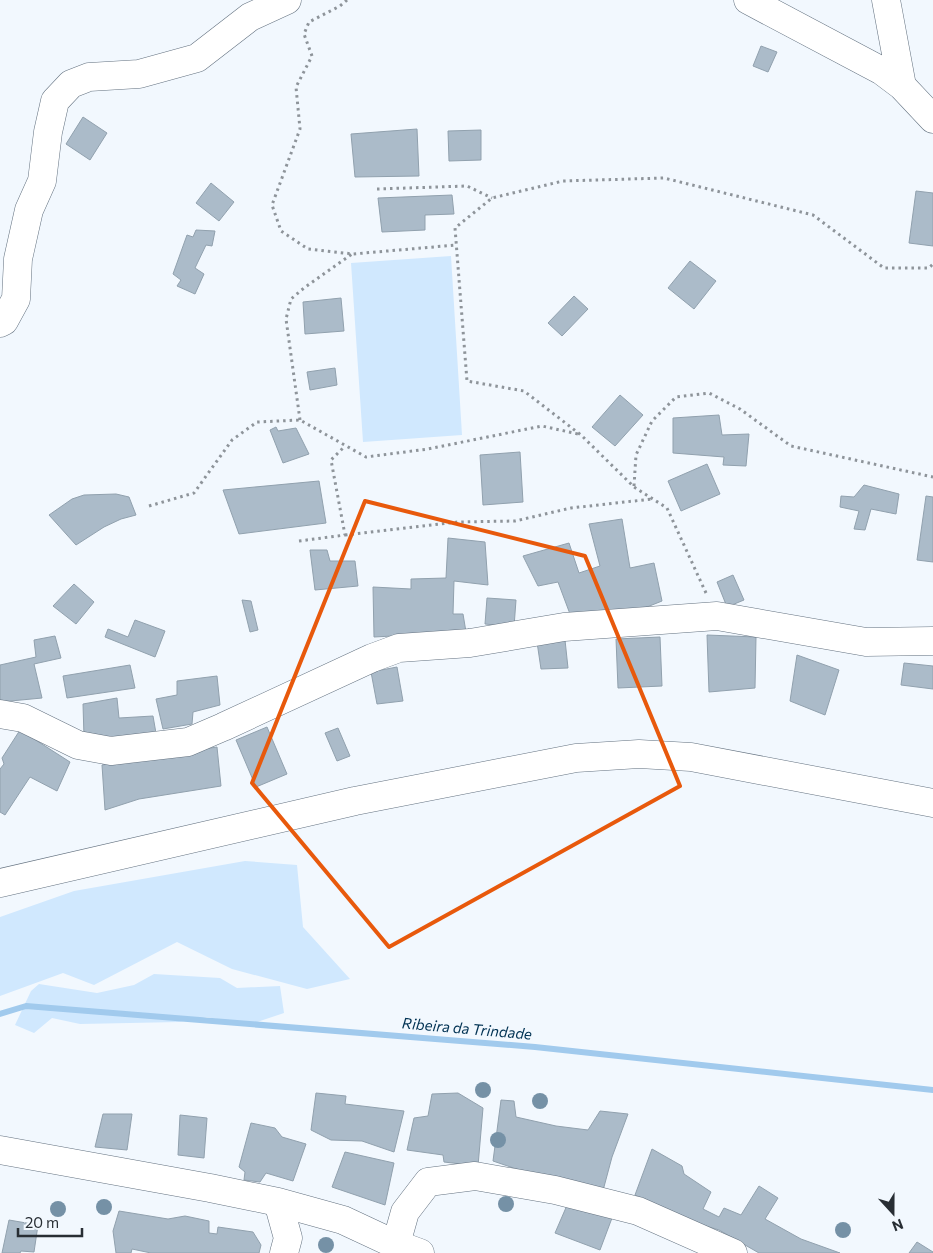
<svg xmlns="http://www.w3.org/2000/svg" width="933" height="1253" viewBox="0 0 933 1253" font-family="Commissioner,sans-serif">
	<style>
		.green { fill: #d0e8fe }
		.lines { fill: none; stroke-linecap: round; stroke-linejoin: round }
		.stream { stroke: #a1caed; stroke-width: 6 }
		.building { fill: #abbbc9; stroke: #91a1ae }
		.minor-casing { stroke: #647280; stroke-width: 29 }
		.path { stroke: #8e949a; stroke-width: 3; stroke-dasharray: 2.5 4; stroke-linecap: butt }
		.minor { stroke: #fff; stroke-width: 28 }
		.tree { fill: #7591a6 }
		.marked { fill: none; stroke: #e8590c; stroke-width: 4; stroke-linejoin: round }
		.labels { text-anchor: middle; stroke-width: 4; stroke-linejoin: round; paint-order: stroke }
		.water-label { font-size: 15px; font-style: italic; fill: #013253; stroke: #f2f8fe }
	</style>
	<rect width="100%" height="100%" fill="#f2f8fe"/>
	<!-- green -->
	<path class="green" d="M451,256L462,435L363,442L351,263Z
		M245,861L297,865L303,927L350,979L307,989L232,969L177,942L94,985L63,973L0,996V917L74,891Z
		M154,974L220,978L237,988L280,986L284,1013L248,1025L207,1017L179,1022L80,1024L52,1018L34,1033L15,1025L31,991L39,984L97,993L134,985Z"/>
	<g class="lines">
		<!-- stream -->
		<path class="stream" d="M0,1014L26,1006L535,1047L933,1090"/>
	</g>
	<!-- building -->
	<path class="building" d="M761,46L777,52L768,72L753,66Z
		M83,117L107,133L90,160L66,144Z
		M417,129L419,176L355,177L351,134Z
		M481,130V160L449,161L448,131Z
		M211,183L234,202L219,221L196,203Z
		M916,191L933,193V246L909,243Z
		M452,195L454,214L425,215V230L382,232L378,198Z
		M196,230L215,231L212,246L206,245L195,268L204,274L195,294L177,286L181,280L173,274L187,235L193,237Z
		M690,261L716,281L694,309L668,288Z
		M574,296L588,309L562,336L548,323Z
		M341,298L344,331L305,334L303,302Z
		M335,368L337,385L310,390L307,372Z
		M620,395L643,415L615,446L592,427Z
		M719,415L722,435L749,434L746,466L723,465L724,457L673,453V418Z
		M276,427L278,431L296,428L309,454L283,463L270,430Z
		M520,452L523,502L483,505L480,455Z
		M707,464L720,494L681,511L668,481Z
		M319,481L326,523L239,534L223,490Z
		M864,485L899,494L896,514L871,509L865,530L854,529L859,511L840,507L841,496L854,497Z
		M116,494L129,497L136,515L121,519L104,527L76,545L49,515L72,499L84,495Z
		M926,496L933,497V562L917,560Z
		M622,519L630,568L654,563L662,601L637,611L570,614L558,582L538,586L523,556L569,543L579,573L600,566L589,524Z
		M448,538L485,542L488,585L454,581L453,614H463L466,632L374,637L373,587L411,589V579L446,578Z
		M310,550H327L330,561H355L358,586L315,590Z
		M733,575L744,600L727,607L717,582Z
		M74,584L94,602L76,624L53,606Z
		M487,598L516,600L514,627L485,624Z
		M242,600L251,601L258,630L250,632Z
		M135,620L165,631L155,657L105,637L108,629L128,637Z
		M707,635L756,637L755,688L709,692Z
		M55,636L61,658L34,664L42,698L0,702V665L36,657L34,640Z
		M660,637L662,686L618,688L616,639Z
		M565,640L568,668L541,669L537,642Z
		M797,655L839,670L825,715L790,701Z
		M904,663L933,666V689L901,685Z
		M130,665L135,688L67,698L63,676Z
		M397,667L403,701L377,704L371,672Z
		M217,676L220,705L193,712L192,724L163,729L156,699L177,695V681Z
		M117,698L119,718L153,716L157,739L84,737L83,704Z
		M267,727L287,774L256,787L236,740Z
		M338,728L350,756L337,761L325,733Z
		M20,730L70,762L57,791L30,777L5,815L0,812V769L4,764L2,758Z
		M217,747L221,786L139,799L105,810L102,765Z
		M316,1093L346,1096L345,1104L404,1111L394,1152L362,1141L331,1140L311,1130Z
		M458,1093L483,1108L478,1166L444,1162L443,1155L407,1150L414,1118L428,1116L432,1094Z
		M501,1100L514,1101L516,1117L556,1126L588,1130L600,1111L628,1114L612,1157L601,1198L493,1161Z
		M103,1114H132L127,1150L95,1147Z
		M180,1115L207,1118L204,1158L178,1155Z
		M251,1123L275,1128L282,1137L306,1144L293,1181L266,1173L260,1182L244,1180L245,1172L239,1167Z
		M652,1149L682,1166L684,1174L711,1192L703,1209L719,1217L724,1208L741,1215L759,1186L778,1198L765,1219L801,1239L840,1253H759L719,1230L693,1222L635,1195Z
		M345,1152L394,1163L385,1205L332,1187Z
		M571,1196L615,1210L600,1250L555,1233Z
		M119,1211L168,1219L185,1216L209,1221V1233L217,1234L218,1227L253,1232L261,1245L259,1253H151L132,1249L131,1253H116L113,1231Z
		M9,1220L38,1225L34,1252L21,1251L20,1253H2Z
		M917,1242L933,1252V1253H909Z"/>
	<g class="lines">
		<defs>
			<path id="minor" d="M748,0L882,71L902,86L933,119
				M886,0L902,86
				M0,323L4,321L16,299L18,259L29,210L42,181L48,132L55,101L71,84L89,77L139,74L197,58L250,17L287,0
				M0,714L23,718L78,745L111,751L188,742L223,727L372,658L399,648L470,643L564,627L717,616L866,642L933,641
				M0,883L355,801L576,758L639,754L691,757L933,803
				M0,1150L210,1188L278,1202L343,1220L390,1242L420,1253
				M278,1202L288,1238L284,1253
				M396,1244L405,1212L428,1182L475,1176L555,1190L638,1211L733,1253"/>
		</defs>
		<!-- minor casing -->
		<use href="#minor" class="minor-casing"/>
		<!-- path -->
		<path class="path" d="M347,0L340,6L309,22L304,34L312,56L296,87L300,129L272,205L281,231L308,249L353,254L456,245
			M377,189L467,186L492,198
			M300,420L286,319L291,299L304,288L352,254
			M634,486L636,455L652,421L676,397L709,393L740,409L791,446L933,477
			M149,506L194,493L232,440L257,422L300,420L366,457L428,449L542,426L578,434
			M345,535L458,522L515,521L571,508L652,499
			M299,541L345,535L331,460L345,446
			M706,593L667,508L634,487L581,435L524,391L467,381L455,228L492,198L563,181L664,178L813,215L884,268H929L933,264"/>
		<!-- minor -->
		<use href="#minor" class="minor"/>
	</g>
	<!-- trees -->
	<g class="tree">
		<circle cx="483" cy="1090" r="8"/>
		<circle cx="540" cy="1101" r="8"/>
		<circle cx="498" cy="1140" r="8"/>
		<circle cx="506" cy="1204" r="8"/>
		<circle cx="104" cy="1207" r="8"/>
		<circle cx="58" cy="1209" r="8"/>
		<circle cx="843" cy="1230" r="8"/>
		<circle cx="326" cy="1245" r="8"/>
	</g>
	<!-- marked area -->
	<path class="marked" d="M365,501L585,556L680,786L389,947L252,783Z"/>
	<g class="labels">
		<!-- water labels -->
		<g class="water-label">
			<text transform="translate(467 1029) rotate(5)" y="5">Ribeira da Trindade</text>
		</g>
	</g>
	<!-- north arrow -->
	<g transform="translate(893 1213) rotate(159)" stroke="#f2f8fe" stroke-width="4" paint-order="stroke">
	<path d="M0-4L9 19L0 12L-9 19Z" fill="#282e34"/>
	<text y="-8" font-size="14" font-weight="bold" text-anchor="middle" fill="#282e34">N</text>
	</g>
	<!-- scale -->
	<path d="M18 1228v8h64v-8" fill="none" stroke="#282e34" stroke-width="2.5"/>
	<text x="25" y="1228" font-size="15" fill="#282e34" stroke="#f2f8fe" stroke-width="4" paint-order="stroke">20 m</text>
</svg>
